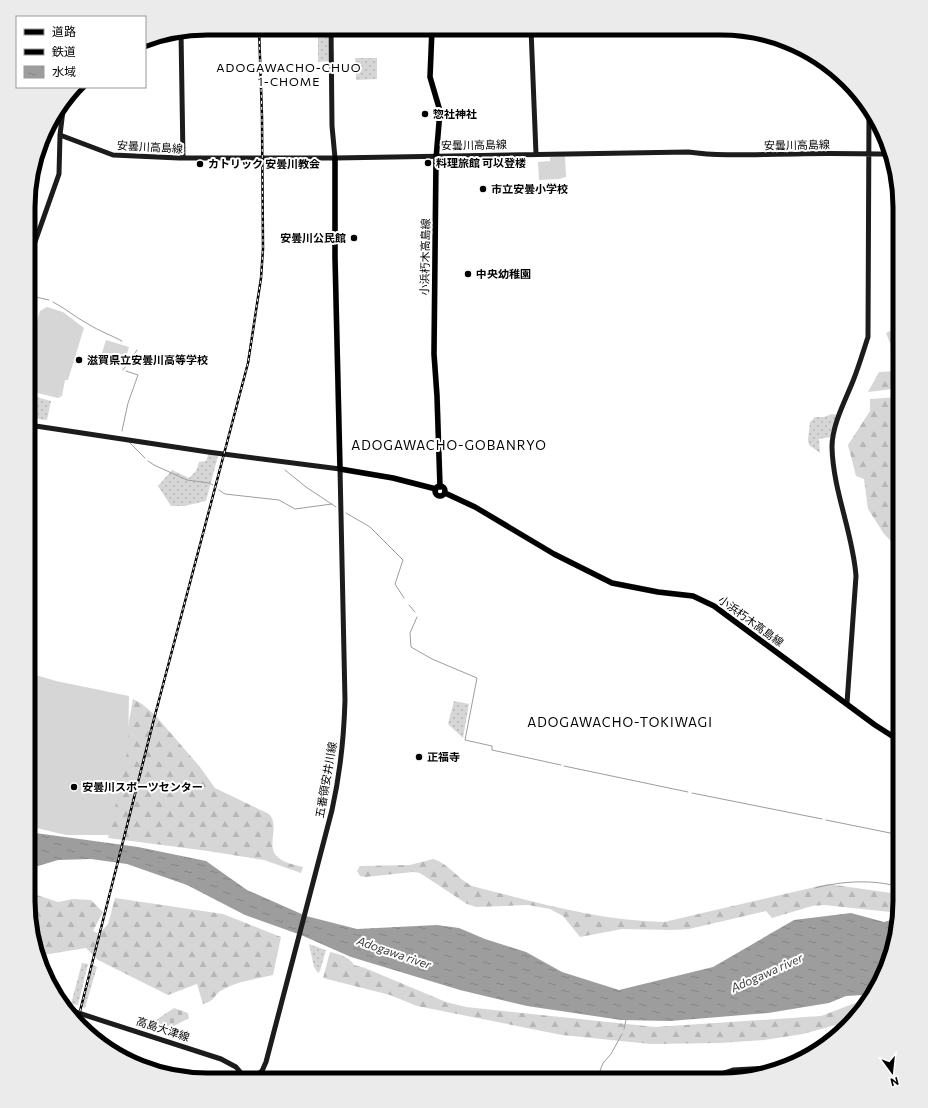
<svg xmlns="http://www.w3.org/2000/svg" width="928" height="1108" viewBox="0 0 928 1108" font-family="Commissioner,'Noto Sans JP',sans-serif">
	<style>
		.grass { fill: url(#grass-dots) }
		.forest { fill: url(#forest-firs) }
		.cemetery { fill: url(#cemetery-stones) }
		.garden { fill: #d6d6d6 }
		.water { fill: url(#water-ripples) }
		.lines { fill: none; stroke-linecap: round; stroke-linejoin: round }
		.stream { stroke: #9d9d9d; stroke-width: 1 }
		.primary-casing { stroke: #dbdbdb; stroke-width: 6 }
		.secondary { stroke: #1c1c1c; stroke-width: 5 }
		.primary { stroke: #000; stroke-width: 5.5 }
		.rail-casing { stroke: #000; stroke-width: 2.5 }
		.rail { stroke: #fff; stroke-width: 1; stroke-dasharray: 3; stroke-linecap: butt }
		.poi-dot { fill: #000; stroke: #fff; stroke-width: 1.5 }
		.labels { text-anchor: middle; stroke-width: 4; stroke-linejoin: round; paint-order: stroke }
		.poi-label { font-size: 11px; font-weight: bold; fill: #000; stroke: #fff; text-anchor: start }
		.street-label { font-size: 11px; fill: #000; stroke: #fff }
		.neighbourhood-label { font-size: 12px; letter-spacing: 1px; fill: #000; stroke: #fff }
		.water-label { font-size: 12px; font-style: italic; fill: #3e3e3e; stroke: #fff }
		.quarter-label { font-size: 13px; letter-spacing: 1px; fill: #000; stroke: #fff }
		.rim { fill: none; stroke: #000; stroke-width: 5 }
	</style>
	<defs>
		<pattern id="grass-dots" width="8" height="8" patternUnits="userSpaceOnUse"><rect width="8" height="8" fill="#d6d6d6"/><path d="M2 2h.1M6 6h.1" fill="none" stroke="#b6b6b6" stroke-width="1.8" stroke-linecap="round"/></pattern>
		<pattern id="forest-firs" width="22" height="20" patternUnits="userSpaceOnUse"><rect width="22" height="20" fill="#d6d6d6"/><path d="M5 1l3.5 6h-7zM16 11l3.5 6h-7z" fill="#b6b6b6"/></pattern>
		<pattern id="cemetery-stones" width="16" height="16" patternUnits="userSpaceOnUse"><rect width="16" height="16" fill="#d6d6d6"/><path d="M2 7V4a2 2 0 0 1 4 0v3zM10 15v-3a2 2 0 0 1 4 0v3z" fill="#b6b6b6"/></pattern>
		<pattern id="water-ripples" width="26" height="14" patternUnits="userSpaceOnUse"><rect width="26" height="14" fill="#9d9d9d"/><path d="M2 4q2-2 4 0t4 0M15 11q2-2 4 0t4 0" fill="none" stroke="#858585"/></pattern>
	</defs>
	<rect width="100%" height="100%" fill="#fff"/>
	<!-- grass -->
	<path class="grass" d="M328,34L329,61L318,62V35Z
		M355,58H377V79L356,80Z
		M29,395L51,401L47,420L29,418Z
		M832,414L838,415L831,437L819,439L820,453L809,445L808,440L810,422L815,417H824Z
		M209,453L218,456L206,501L184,506H171L158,486L172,470L189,478L196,471L199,462L206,461Z
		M454,701L469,704L463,738L448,724Z
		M309,944L326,950L320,971L318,973L314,967Z
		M82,963L88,964L78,1005L71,1004Z
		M93,965L97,967L85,1008L82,1007Z"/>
	<!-- forest -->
	<path class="forest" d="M900,326V354L895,356L886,333Z
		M900,368V383L892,389L868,392L879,372L896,371Z
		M900,397V550L884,534L868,509L864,479L856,476L848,445L870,411V399Z
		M133,699L142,704L155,715L200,767L215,788L269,814C281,827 264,847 279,858C284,863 296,865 303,867L301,873L264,860L208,851L108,838Z
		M433,859C448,863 458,879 472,886C535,902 599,921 664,922L828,884L898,894L900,913L824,905L812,906L772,918L766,911L689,929L674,930L622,929L580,937L563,916L550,909L528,905L476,907L467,904L420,873L413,872L365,877L360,876L357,871L360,866L410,865Z
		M28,892L58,902L73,899L91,900L103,912L93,931L99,934L108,924L115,898L223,914L281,937L273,975C257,979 237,981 222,990C213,995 217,1000 203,1004L197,984L168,995L98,960L86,948L43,955L36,952L34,948Z
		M330,952C339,954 350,957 354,965L365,968L446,1002L466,1007L655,1027L821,1016L871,997L854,1020L803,1034L764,1040L720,1043L651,1044L562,1035L417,1006L390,995L323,978Z"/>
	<!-- cemetery -->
	<path class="cemetery" d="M174,1008L188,1013L189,1018L172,1027L163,1035L156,1020Z"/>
	<!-- garden -->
	<path class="garden" d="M565,156L566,177L559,179L539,180L538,162L550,161V157Z
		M47,307L63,312L84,328L68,380H65L62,396L58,398L29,391V349L40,311Z
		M106,340L129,347L124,363L101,356Z
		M29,673L56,681L129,696L128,748L109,835H66L28,826Z"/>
	<!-- water -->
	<path class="water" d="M28,832L138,847L206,861L247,890L306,916L357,929L437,925L459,928L485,939L526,952L562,972L619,990L713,967L794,920L851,913L884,922L898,918L879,979L863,995L846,996L829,1003L768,1013L670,1021L621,1020L527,1006L460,990L351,957L301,935L245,915L187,885L127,864L91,859L58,860L28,869Z"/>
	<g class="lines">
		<!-- stream -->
		<path class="stream" d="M36,297L49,300
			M53,302C65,308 75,317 88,324C99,331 111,335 122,341
			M123,370L137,350
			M122,431L128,403L138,375L126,371
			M129,442L145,458
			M148,461L154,465L187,480L209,483L213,485
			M285,470L306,487L336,507
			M219,490L225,494L279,500L295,509L332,504
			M346,513L370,527L403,560L395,584L404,598
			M409,605L415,612
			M417,617L410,633L411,647L432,659L477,678L465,740L492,746V750L561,765
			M564,766L688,792
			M692,793L822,819
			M826,820L900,835
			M815,888C842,881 873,879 900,887
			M624,1029L626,1020
			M598,1076L603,1063L611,1054L622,1034"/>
		<defs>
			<path id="primary" d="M432,29L430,77L440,111L436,159L434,354L437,396L440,487
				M335,158V257L340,469L393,478L436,489
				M435 491a5 5 0 1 1 10 0a5 5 0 1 1-10 0Z
				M445,493L475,507L554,554L612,583L658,592L693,596L714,606L875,725L900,741"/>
		</defs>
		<!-- primary casing -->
		<use href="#primary" class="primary-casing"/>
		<!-- secondary -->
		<path class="secondary" d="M331,28L332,126L335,158
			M531,29L536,154
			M181,32L183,158
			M60,135L113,155L179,158H335L688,152C725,157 759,154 796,154C828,153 860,154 891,154
			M29,259L59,174L60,135L64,102
			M29,425L208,452L340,469L345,700C344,737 340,774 332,810L266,1062L262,1071L251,1080
			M847,703L856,576C853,533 833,491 832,447C832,425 845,401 853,381C859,366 863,352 868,337L869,110
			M66,1009L221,1059L236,1067L247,1080
			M703,1080L733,1070L770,1068"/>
		<!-- primary -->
		<use href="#primary" class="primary"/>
		<defs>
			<path id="rail" d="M77,1023L154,719L248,363L261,278L263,249L262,117L259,28"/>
		</defs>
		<!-- rail casing -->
		<use href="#rail" class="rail-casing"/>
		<!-- rail -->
		<use href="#rail" class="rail"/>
	</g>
	<!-- markers -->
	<g class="poi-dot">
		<circle cx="425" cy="114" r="4"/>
		<circle cx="428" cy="163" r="4"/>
		<circle cx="200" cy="164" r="4"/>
		<circle cx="483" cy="189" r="4"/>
		<circle cx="354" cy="238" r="4"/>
		<circle cx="468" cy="274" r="4"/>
		<circle cx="79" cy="360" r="4"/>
		<circle cx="419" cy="757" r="4"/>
		<circle cx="74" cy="787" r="4"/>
	</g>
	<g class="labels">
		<!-- poi labels -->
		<g class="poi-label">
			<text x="433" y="118">惣社神社</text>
			<text x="436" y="167">料理旅館 可以登楼</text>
			<text x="208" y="168">カトリック 安曇川教会</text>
			<text x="491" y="193">市立安曇小学校</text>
			<text x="346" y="242" text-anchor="end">安曇川公民館</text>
			<text x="476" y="278">中央幼稚園</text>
			<text x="87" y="364">滋賀県立安曇川高等学校</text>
			<text x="427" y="761">正福寺</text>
			<text x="82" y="791">安曇川スポーツセンター</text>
		</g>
		<!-- street labels -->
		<g class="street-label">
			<text transform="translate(474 145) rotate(-1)" y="4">安曇川高島線</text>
			<text transform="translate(797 145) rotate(-1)" y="4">安曇川高島線</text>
			<text transform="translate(150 147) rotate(3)" y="4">安曇川高島線</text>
			<text transform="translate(425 257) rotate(-89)" y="4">小浜朽木高島線</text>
			<text transform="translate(751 621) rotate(36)" y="4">小浜朽木高島線</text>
			<text transform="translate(326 780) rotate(-80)" y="4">五番領安井川線</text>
			<text transform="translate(163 1029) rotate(18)" y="4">高島大津線</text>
		</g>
		<!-- neighbourhood labels -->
		<g class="neighbourhood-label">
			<text x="289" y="72">ADOGAWACHO-CHUO<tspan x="289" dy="14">1-CHOME</tspan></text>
		</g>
		<!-- water labels -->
		<g class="water-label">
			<text transform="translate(394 953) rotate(19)" y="4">Adogawa river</text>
			<text transform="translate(767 973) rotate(-24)" y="4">Adogawa river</text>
		</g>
		<!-- quarter labels -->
		<g class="quarter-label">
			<text x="449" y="450">ADOGAWACHO-GOBANRYO</text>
			<text x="620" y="727">ADOGAWACHO-TOKIWAGI</text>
		</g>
	</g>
	<!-- crop -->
	<path d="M0 0H928V1108H0ZM207 35H721A172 172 0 0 1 893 207V901A172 172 0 0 1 721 1073H207A172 172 0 0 1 35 901V207A172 172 0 0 1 207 35Z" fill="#ebebeb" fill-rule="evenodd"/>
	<path class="rim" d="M207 35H721A172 172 0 0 1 893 207V901A172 172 0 0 1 721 1073H207A172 172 0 0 1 35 901V207A172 172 0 0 1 207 35Z"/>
	<!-- legend -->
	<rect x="16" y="16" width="130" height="72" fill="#ffffff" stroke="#999999"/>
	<rect x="24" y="29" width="20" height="6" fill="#000000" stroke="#999999"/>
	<text x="52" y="36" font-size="12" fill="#000000">道路</text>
	<rect x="24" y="49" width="20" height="6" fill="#000000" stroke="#999999"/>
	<text x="52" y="56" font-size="12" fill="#000000">鉄道</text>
	<rect x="24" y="66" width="20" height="12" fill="url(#water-ripples)" stroke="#999999"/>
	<text x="52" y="76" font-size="12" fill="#000000">水域</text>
	<!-- north arrow -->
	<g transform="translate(892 1072) rotate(165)" stroke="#ffffff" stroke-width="3" paint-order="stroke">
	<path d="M0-3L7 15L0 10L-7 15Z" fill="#000000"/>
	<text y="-6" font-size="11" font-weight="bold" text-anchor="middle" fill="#000000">N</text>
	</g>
</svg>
